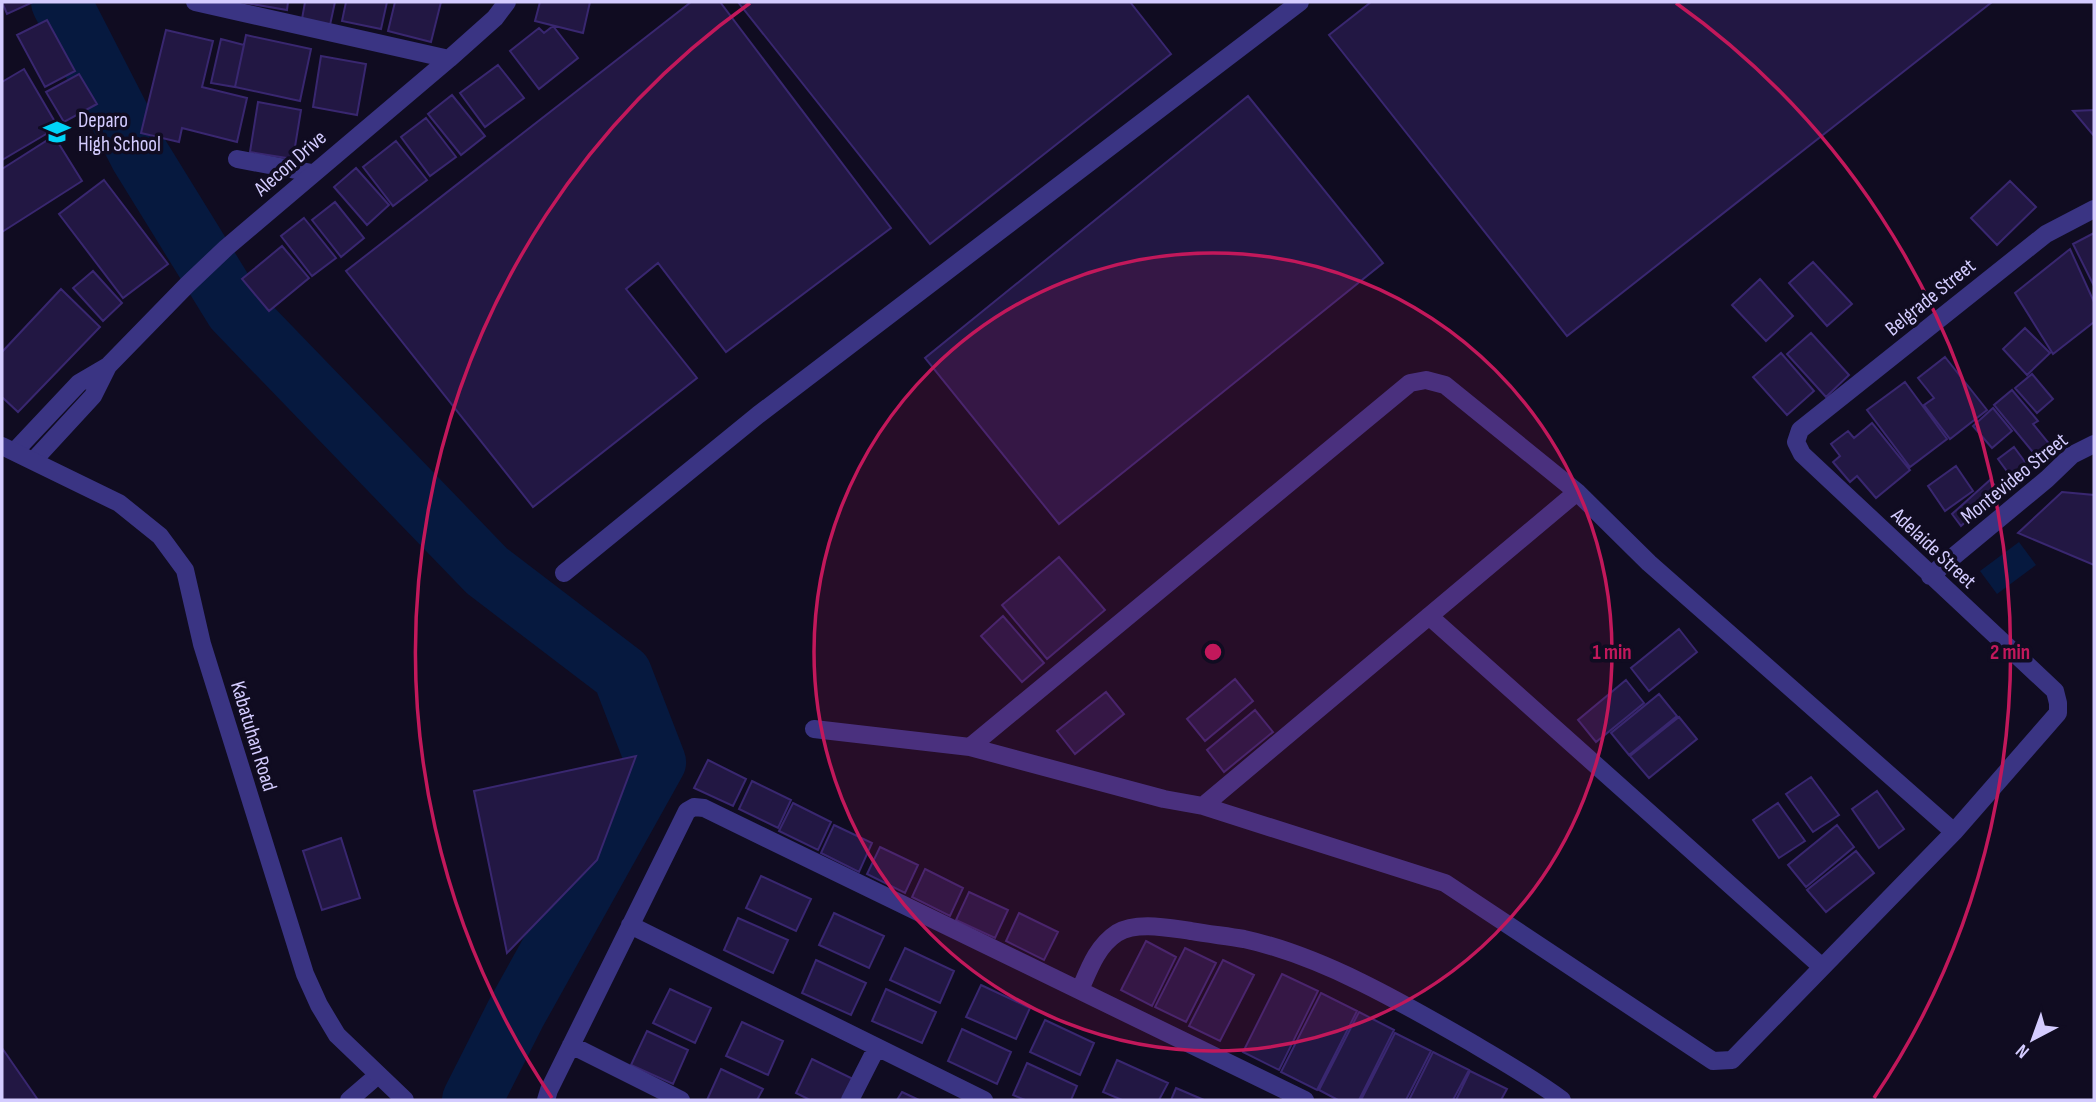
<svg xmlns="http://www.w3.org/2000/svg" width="2096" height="1102" viewBox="0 0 2096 1102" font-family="'Sofia Sans Condensed',sans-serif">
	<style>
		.water { fill: #06193f }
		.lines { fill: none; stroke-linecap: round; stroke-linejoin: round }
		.river { stroke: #06193f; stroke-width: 60 }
		.building { fill: #221743; stroke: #392770; stroke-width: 2 }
		.service { stroke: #3a3483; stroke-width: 18 }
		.minor { stroke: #3a3483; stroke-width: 18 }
		.tertiary { stroke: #3a3483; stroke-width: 18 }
		.ring { fill: none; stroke: #c2185b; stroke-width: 3.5 }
		.labels { text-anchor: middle; stroke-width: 7; stroke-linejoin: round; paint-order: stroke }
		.poi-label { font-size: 21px; fill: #d4ccff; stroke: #100c21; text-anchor: start }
		.street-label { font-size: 21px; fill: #d4ccff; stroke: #100c21 }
		.centre { fill: #c2185b; stroke: #100c21; stroke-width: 3.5 }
		.ring-label { font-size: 21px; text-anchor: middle; font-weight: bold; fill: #c2185b; stroke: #100c21; stroke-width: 7; stroke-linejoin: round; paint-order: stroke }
	</style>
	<rect width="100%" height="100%" fill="#100c21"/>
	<!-- water -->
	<path class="water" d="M2019,542L2036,565L1997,594L1980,571Z"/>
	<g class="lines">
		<!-- river -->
		<path class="river" d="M61,2L140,156L235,310L487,571L622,674L656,762L516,1013L472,1100"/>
	</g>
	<!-- building -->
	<path class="building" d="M2,2H30L31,3L7,14Z
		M240,2H288L287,10Z
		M305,2H335L330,25L302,19Z
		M346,2H387L381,29L342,21Z
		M395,2H441L431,42L388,31Z
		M540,2H590L583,33L535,21Z
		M691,2H720L891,228L726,352L658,263L626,289L697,378L533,507L346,271Z
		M738,2H1130L1171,54L930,244Z
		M1371,2H1992L1567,336L1329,35Z
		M47,20L75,71L45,87L17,35Z
		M553,26L578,58L539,89L510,51L539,28L544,33Z
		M166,30L213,41L202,87L247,98L237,142L182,128L179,142L141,133Z
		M246,35L311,49L300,101L235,87Z
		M221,39L244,45L235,87L211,83Z
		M321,56L366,64L357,115L313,107Z
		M498,65L524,98L485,127L460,93Z
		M24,69L58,127L2,160V82Z
		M79,74L97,104L64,122L46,92Z
		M452,95L485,136L461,155L428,114Z
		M1248,96L1383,263L1059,524L925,358Z
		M258,102L301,110L293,159L250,152Z
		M2094,110V136L2073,111Z
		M426,118L456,157L430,176L401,137Z
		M54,136L82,181L2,232V169Z
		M396,141L427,180L393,206L363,167Z
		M356,168L389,205L367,225L334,187Z
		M104,180L168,264L123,298L59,214Z
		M2010,181L2036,207L1997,245L1971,218Z
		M335,202L364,238L341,257L312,220Z
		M304,218L336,258L312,276L281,236Z
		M2094,233V286L2073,244Z
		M282,246L309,278L269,311L242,279Z
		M2070,249L2094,302V322L2053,354L2015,293Z
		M1813,262L1852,304L1827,326L1789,283Z
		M93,271L122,303L103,321L73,288Z
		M1760,279L1793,316L1766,341L1732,305Z
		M61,289L100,327L18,412L2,397V352Z
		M2025,328L2050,353L2027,375L2003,349Z
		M1811,333L1849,375L1826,397L1787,354Z
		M1781,353L1814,391L1787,415L1753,377Z
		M1945,357L1987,410L1950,439L1924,405L1934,398L1918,378Z
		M2032,374L2053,399L2037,413L2015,388Z
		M1905,382L1947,439L1910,467L1867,410Z
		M2012,390L2038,421L2033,424L2051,446L2037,457L1994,405Z
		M1993,408L2012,431L1992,448L1973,426Z
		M1872,423L1910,470L1876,498L1857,476L1850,482L1833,462L1840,456L1831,444L1848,431L1854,438Z
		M2014,447L2028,466L2012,478L1998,459Z
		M1956,466L1973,491L1945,511L1928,486Z
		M1990,480L2000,491L1961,526L1952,514Z
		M2062,492L2094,495V565L2018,533Z
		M1059,557L1105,610L1047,659L1002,605Z
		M1003,616L1044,663L1022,682L981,636Z
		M1679,629L1697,652L1649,691L1631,668Z
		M1235,679L1253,701L1205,741L1187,719Z
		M1626,680L1644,703L1596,742L1578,720Z
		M1106,692L1124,714L1075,754L1057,731Z
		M1659,694L1677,716L1629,755L1611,733Z
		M1255,710L1273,732L1224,772L1207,750Z
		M1679,717L1697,739L1649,778L1630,756Z
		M636,756L597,860L507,953L474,791Z
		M708,760L746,779L733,806L694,788Z
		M1811,777L1839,815L1813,832L1786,794Z
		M752,781L791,800L778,828L739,809Z
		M1877,791L1904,829L1879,848L1852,809Z
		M793,803L831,822L818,850L779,831Z
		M1778,803L1805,841L1779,858L1753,820Z
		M834,825L872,843L859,872L821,853Z
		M1837,825L1854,847L1806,887L1788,865Z
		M341,838L360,898L322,910L303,851Z
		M880,847L918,865L905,893L867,874Z
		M1856,851L1874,873L1826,912L1807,890Z
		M925,869L963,888L950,916L912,897Z
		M761,876L811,899L796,931L746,908Z
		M969,892L1008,910L995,938L956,920Z
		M834,913L884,936L869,968L819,945Z
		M1019,913L1058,932L1044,960L1006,941Z
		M738,918L788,940L773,973L724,950Z
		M1146,941L1176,957L1152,1006L1121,990Z
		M905,948L954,971L940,1003L890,980Z
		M1185,948L1216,963L1186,1022L1155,1007Z
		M816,960L866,983L851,1015L802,993Z
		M1223,960L1254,975L1220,1041L1189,1026Z
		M1282,974L1318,991L1279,1070L1243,1052Z
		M981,985L1030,1008L1016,1039L966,1017Z
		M670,989L711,1008L695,1043L653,1023Z
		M886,989L936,1012L922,1043L872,1021Z
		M1321,993L1357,1011L1317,1090L1281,1072Z
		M1359,1012L1394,1030L1359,1100H1338L1319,1090Z
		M1045,1020L1094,1043L1080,1075L1030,1052Z
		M742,1022L783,1041L768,1075L726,1056Z
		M962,1029L1011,1052L997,1084L948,1061Z
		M647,1031L688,1050L673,1084L631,1065Z
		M1395,1033L1431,1051L1406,1100H1361Z
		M2,1048L38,1100H2Z
		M1433,1052L1469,1070L1453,1100H1409Z
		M812,1059L853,1079L843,1100H810L796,1093Z
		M1117,1060L1168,1083L1159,1100H1122L1103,1092Z
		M1027,1063L1077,1086L1071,1100H1025L1013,1095Z
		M721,1069L763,1089L757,1100H707Z
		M1470,1071L1507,1089L1501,1100H1456Z
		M1176,1088L1204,1100H1171Z
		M902,1092L919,1100H897Z"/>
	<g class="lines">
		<!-- service -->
		<path class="service" d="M237,159L312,173
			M564,573L758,415L1300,2
			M349,1100L378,1075"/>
		<!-- minor -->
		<path class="minor" d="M195,2L449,59
			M15,451L79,383L108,366L187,285L226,248L449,59L495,18L507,2
			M34,460L93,396L108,366
			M1930,576L2047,479L2072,455L2094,444
			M1429,616L1822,967
			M814,729L970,747L1164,799L1203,806L1445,883L1713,1061L1732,1060L1954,832L2058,713V703L2055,691L1802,454L1796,442L1800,430L2046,234L2094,209
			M970,747L1410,383L1426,380L1445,385L1577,492L1649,563L1954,832
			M1203,806L1577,492
			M630,925L984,1100
			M1080,990C1089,969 1097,946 1117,933C1137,921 1169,928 1191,931C1208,934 1226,936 1244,939C1322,956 1403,1003 1472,1043C1502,1061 1534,1079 1562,1100
			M571,1045L681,1100
			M546,1100L549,1090L687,811L694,807L704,808L1305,1100
			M850,1100L877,1047"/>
		<!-- tertiary -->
		<path class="tertiary" d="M2,446L119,503L160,536L185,570L202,644L305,974L319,1005L337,1035L405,1100"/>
	</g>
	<!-- distance rings -->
	<circle cx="1213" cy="652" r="399" fill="#c2185b" fill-opacity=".12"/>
	<g class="ring">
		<circle cx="1213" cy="652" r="399"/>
		<path d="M552 1098A797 797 0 0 1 750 3M1676 3A797 797 0 0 1 1874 1098"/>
	</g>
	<!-- icons -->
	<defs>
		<symbol id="school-bare" viewBox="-9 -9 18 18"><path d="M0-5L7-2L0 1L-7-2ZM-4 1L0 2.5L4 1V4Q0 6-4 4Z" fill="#00d3f7" stroke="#100c21" stroke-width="2.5" paint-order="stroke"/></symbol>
	</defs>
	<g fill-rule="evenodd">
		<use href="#school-bare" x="38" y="113" width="38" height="38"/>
	</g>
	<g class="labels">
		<!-- poi labels -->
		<g class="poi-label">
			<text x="78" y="127">Deparo<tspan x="78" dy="24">High School</tspan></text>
		</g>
		<!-- street labels -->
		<g class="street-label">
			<text transform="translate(290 163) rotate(-41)" y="7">Alecon Drive</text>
			<text transform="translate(1930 297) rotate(-39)" y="7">Belgrade Street</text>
			<text transform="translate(2014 478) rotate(-39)" y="7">Montevideo Street</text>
			<text transform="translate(1934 548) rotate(43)" y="7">Adelaide Street</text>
			<text transform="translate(254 736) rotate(73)" y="7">Kabatuhan Road</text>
		</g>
	</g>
	<circle cx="1213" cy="652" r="10" class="centre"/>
	<g class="ring-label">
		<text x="1612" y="659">1 min</text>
		<text x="2010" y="659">2 min</text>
	</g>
	<!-- border -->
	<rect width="2096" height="1102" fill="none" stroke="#d4ccff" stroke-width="7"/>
	<!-- north arrow -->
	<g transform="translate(2033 1039) rotate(221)" stroke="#100c21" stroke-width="5" paint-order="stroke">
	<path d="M0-5L12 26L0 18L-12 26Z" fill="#d4ccff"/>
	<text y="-10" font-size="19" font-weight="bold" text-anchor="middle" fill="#d4ccff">N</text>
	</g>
</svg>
